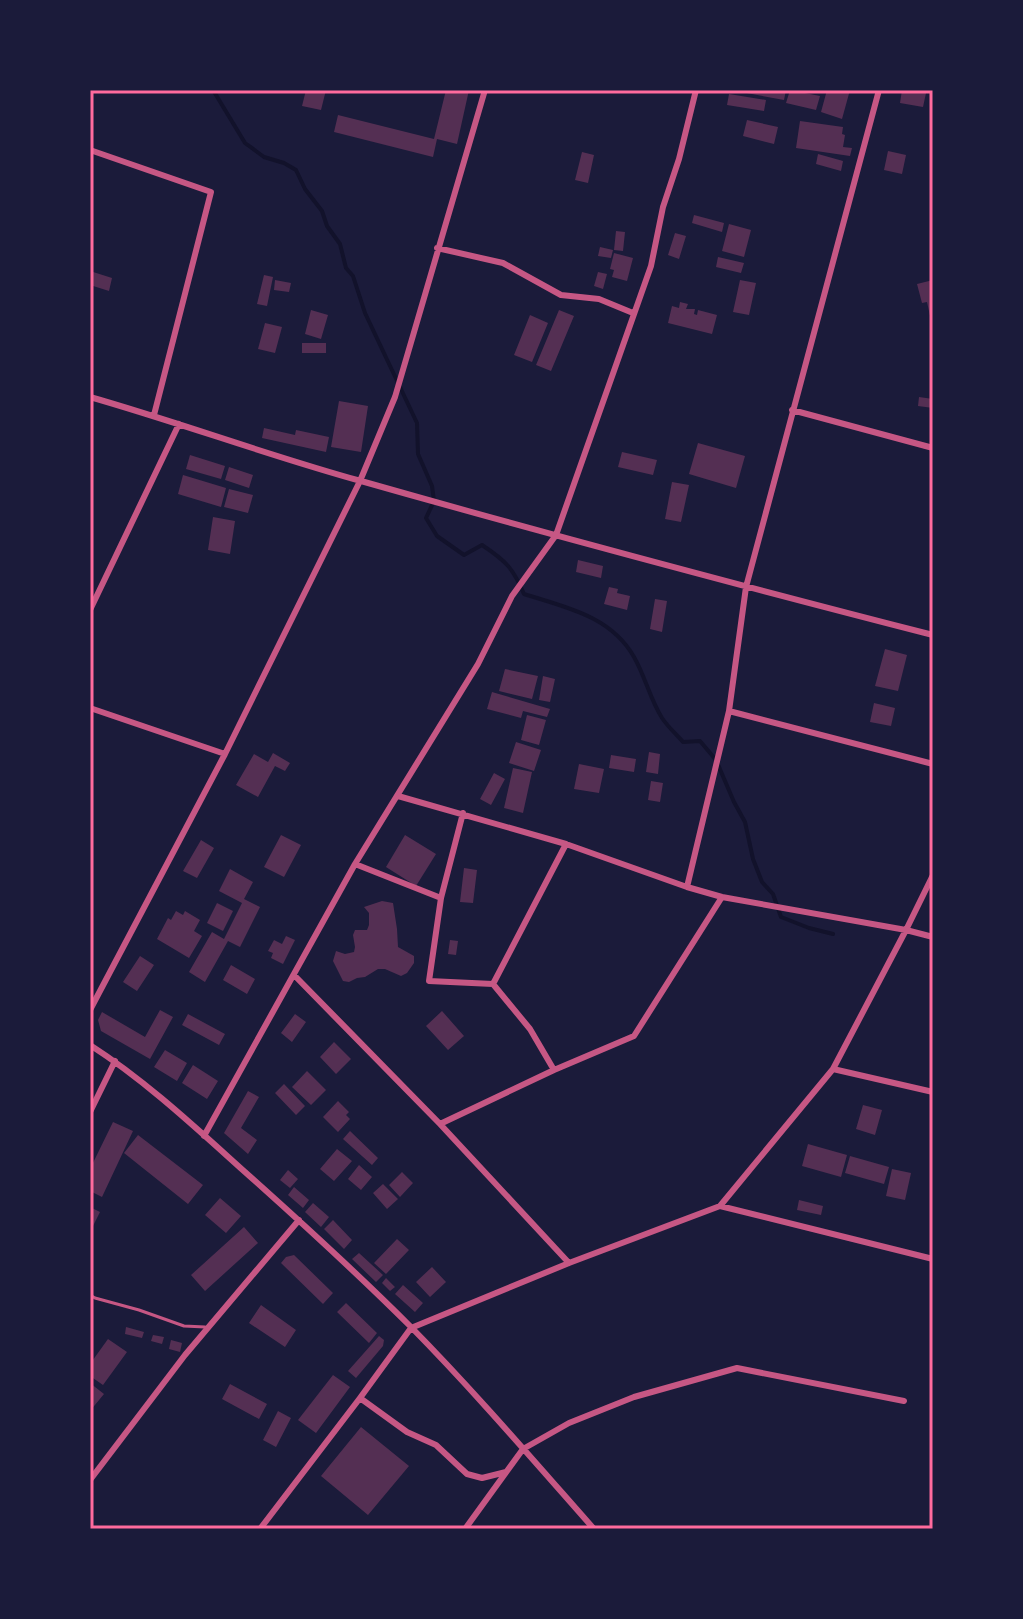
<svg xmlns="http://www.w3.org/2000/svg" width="1023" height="1619" viewBox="0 0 1023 1619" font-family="'Roboto Condensed',sans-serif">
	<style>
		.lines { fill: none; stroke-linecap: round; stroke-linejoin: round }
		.stream { stroke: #12122b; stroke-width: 4 }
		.building { fill: #542f53 }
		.service { stroke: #c65784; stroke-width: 3 }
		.minor { stroke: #c65784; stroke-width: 6 }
		.neatline { fill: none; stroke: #ff6b9d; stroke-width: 3 }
	</style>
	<rect width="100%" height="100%" fill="#1b1b3a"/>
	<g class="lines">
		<!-- stream -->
		<path class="stream" d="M213,90L245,143L264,157L284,163L296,170L305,189L322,211L327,226L340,244L346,268L353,276L365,313L417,423L418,454L432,486L434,501L426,518L437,536L464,555L482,545C506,561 513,568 524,594C565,607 611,616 634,657C645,676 650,699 662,718C668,727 676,734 683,742L700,741L716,760L734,802L745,822L753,859L762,882L773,894L781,917L809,928L833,934"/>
	</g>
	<!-- building -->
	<path class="building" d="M306,90H326L321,110L302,106Z
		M446,90H469L457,144L437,139L433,157L334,132L338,115L434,139Z
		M736,90H786L784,100L736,91Z
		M790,90L820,96L816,110L786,103Z
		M827,90H850L842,119L821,112Z
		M902,90L926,93L923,107L900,103Z
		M729,94L766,100L764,111L727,105Z
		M747,120L778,127L774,144L743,136Z
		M800,121L843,127L842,134L845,135L843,147L852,148L850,156L796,148Z
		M888,151L906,155L902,174L884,170Z
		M582,152L594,155L588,183L575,180Z
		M818,154L843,161L841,171L816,164Z
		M694,215L724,223L722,232L692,223Z
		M729,224L751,230L744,257L722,251Z
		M616,231L625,232L623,251L614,250Z
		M675,233L686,236L679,259L668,255Z
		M600,247L613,250L611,258L598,256Z
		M614,253L633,258L627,281L612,277L614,270L610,269Z
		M718,257L744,263L741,273L716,267Z
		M90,271L112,278L109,291L90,285Z
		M598,272L607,274L603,289L594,286Z
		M264,275L273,277L267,306L257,304Z
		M275,280L291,283L289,292L274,290Z
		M740,280L756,283L749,315L733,312Z
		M933,280V325H932L927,302L922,303L917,284Z
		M680,302L688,304L686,309H695L694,314L697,315L698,310L717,315L712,334L668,323L672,306L679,308Z
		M311,310L328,315L321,339L305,334Z
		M559,310L574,316L551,371L536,365Z
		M530,315L548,323L532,362L514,355Z
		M265,323L282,327L275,353L258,349Z
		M302,343H326V353H302Z
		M919,397L933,399V408L918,406Z
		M339,401L368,406L361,452L331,447Z
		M264,428L295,435L296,430L329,437L326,452L262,438Z
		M698,443L745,456L736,488L689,474Z
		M622,452L657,460L653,475L618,467Z
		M190,455L225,466L221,479L186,469Z
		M229,467L253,475L249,488L225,480Z
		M183,475L226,488L221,507L178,494Z
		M672,482L689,485L681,522L665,519Z
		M229,489L253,495L248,513L224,507Z
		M213,517L235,521L230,554L208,550Z
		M578,560L603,566L601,578L576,572Z
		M609,587L618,589L617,593L630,596L627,610L604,604Z
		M655,599L667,601L662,632L650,629Z
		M885,649L907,655L898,691L875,686Z
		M505,669L538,676L532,699L499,691Z
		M543,676L555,679L550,702L539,700Z
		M492,692L550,709L547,717L523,711L521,718L487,709Z
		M874,703L895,708L891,726L870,722Z
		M527,715L546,720L539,745L521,740Z
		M516,742L541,750L534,771L509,763Z
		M649,752L660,754L658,774L646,772Z
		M273,753L290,763L285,771L275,766L258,797L236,785L254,754L268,762Z
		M611,755L636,759L634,772L609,768Z
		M579,764L604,769L599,793L574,789Z
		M513,768L532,772L523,813L504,808Z
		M494,773L505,779L491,805L480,799Z
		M651,781L663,783L660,802L648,800Z
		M281,835L301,845L284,877L264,867Z
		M405,835L436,854L416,886L386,867Z
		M201,840L214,848L197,878L183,871Z
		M464,868L477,870L473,903L460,902Z
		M230,869L253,882L244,899L260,907L240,947L228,941L205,982L189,972L212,932L224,939L242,903L219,891Z
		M382,901L393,903L397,929L398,947L414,956V963L407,973L401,976L385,969H378L365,977L357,978L349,982L343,981L333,961L336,951L345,954L354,952L355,947L353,935L355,930H367L369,925V913L364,907Z
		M217,903L233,911L223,931L207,923Z
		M176,911L183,915L185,911L200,920L194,931L202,936L189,958L157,939L168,918L171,920Z
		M286,936L295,940L283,964L271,958L273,953L268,951L274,940L282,944Z
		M450,940L458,941L456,955L448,954Z
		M140,956L154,965L137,991L123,982Z
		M231,965L255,979L247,994L223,980Z
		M160,1010L173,1017L150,1059L101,1031L98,1020L102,1012L145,1037Z
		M442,1011L464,1036L448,1050L426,1026Z
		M188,1014L225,1034L219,1045L182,1025Z
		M295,1014L306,1022L292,1042L281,1033Z
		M334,1042L351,1059L336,1074L320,1057Z
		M165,1050L187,1063L177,1081L154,1067Z
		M193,1065L218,1081L207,1099L182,1083Z
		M307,1071L326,1090L311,1105L292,1087Z
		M284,1084L305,1106L296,1115L275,1093Z
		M248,1091L259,1097L241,1128L257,1140L248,1154L224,1133Z
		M338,1101L349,1112L346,1115L350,1119L338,1132L323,1117Z
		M863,1105L882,1110L875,1135L856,1129Z
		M113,1122L133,1131L102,1197L90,1191V1169Z
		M350,1131L378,1158L372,1165L343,1139Z
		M138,1135L203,1185L188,1204L124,1153Z
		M808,1144L847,1155L841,1177L802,1166Z
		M337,1149L352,1161L334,1181L320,1169Z
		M850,1156L889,1167L884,1184L845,1173Z
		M359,1165L372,1177L361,1190L348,1179Z
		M892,1169L911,1173L905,1200L886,1196Z
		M288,1170L298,1179L290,1188L280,1180Z
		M402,1172L413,1183L400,1197L389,1185Z
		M383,1184L398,1199L387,1209L373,1193Z
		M294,1187L309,1200L303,1208L288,1195Z
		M220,1198L241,1216L226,1233L205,1215Z
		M799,1200L823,1206L821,1215L797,1210Z
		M313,1203L329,1217L321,1227L305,1212Z
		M90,1207L100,1212L90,1232Z
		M333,1220L352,1240L344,1249L324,1229Z
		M244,1227L258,1243L205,1291L191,1275Z
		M397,1239L409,1250L386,1274L374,1263Z
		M359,1253L383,1275L376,1282L352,1259Z
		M294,1255L333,1293L323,1304L281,1263L286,1257Z
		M432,1267L446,1282L430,1297L416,1282Z
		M386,1278L395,1287L390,1291L382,1283Z
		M403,1285L423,1303L415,1312L395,1294Z
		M346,1303L377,1333L369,1343L337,1312Z
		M261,1305L296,1330L285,1347L249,1323Z
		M126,1327L144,1332L142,1338L125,1334Z
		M153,1335L164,1337L162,1344L151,1341Z
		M379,1336L384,1340L383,1346L356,1378L348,1371Z
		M108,1339L127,1352L103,1385L90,1376V1364Z
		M171,1340L182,1343L180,1352L169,1349Z
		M333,1375L350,1387L316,1433L298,1420Z
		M90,1383L104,1394L90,1411Z
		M230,1384L267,1404L259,1419L222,1399Z
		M278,1411L291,1418L276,1447L263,1440Z
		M361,1427L409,1466L368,1515L321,1476Z"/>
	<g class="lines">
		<!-- service -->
		<path class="service" d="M90,1295L95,1298L139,1310L184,1326L205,1327"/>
		<!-- minor -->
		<path class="minor" d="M90,150L211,192L154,415
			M437,248L503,263L561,295L599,299L633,313
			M90,397C181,423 270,456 361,481C551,535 742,586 933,635
			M792,410L933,448
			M90,610L179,424
			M90,708L225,754
			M729,711L933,764
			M398,796L566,844L687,887L722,897L906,930L833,1069L720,1206
			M463,813L441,898L429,981L493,984L530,1029L554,1070
			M355,864L441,898
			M933,875L906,930L933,937
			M687,887L729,711L746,587L879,90
			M294,975L440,1124L569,1263
			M493,984L566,844
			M90,1010L225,754L360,481L395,397L485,90
			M90,1045C146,1081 196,1128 245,1172C301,1222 357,1273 410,1326C474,1391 534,1461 594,1529
			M833,1069L933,1092
			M90,1112L115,1061
			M440,1124L554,1070L634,1036L722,897
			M204,1136L355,864L478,664L512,596L556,535L651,266L663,207L679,159L696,90
			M360,1398L407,1432L436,1445L467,1474L482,1478L506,1472
			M90,1480L185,1355L299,1220
			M260,1529L360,1398L411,1328L569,1263L720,1206L933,1259
			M465,1529L523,1449L569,1423L634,1397L737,1368L904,1401"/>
	</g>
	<!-- border -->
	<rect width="1023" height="1619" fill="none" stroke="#1b1b3a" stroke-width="184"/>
	<rect x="92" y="92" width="839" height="1435" class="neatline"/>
</svg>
